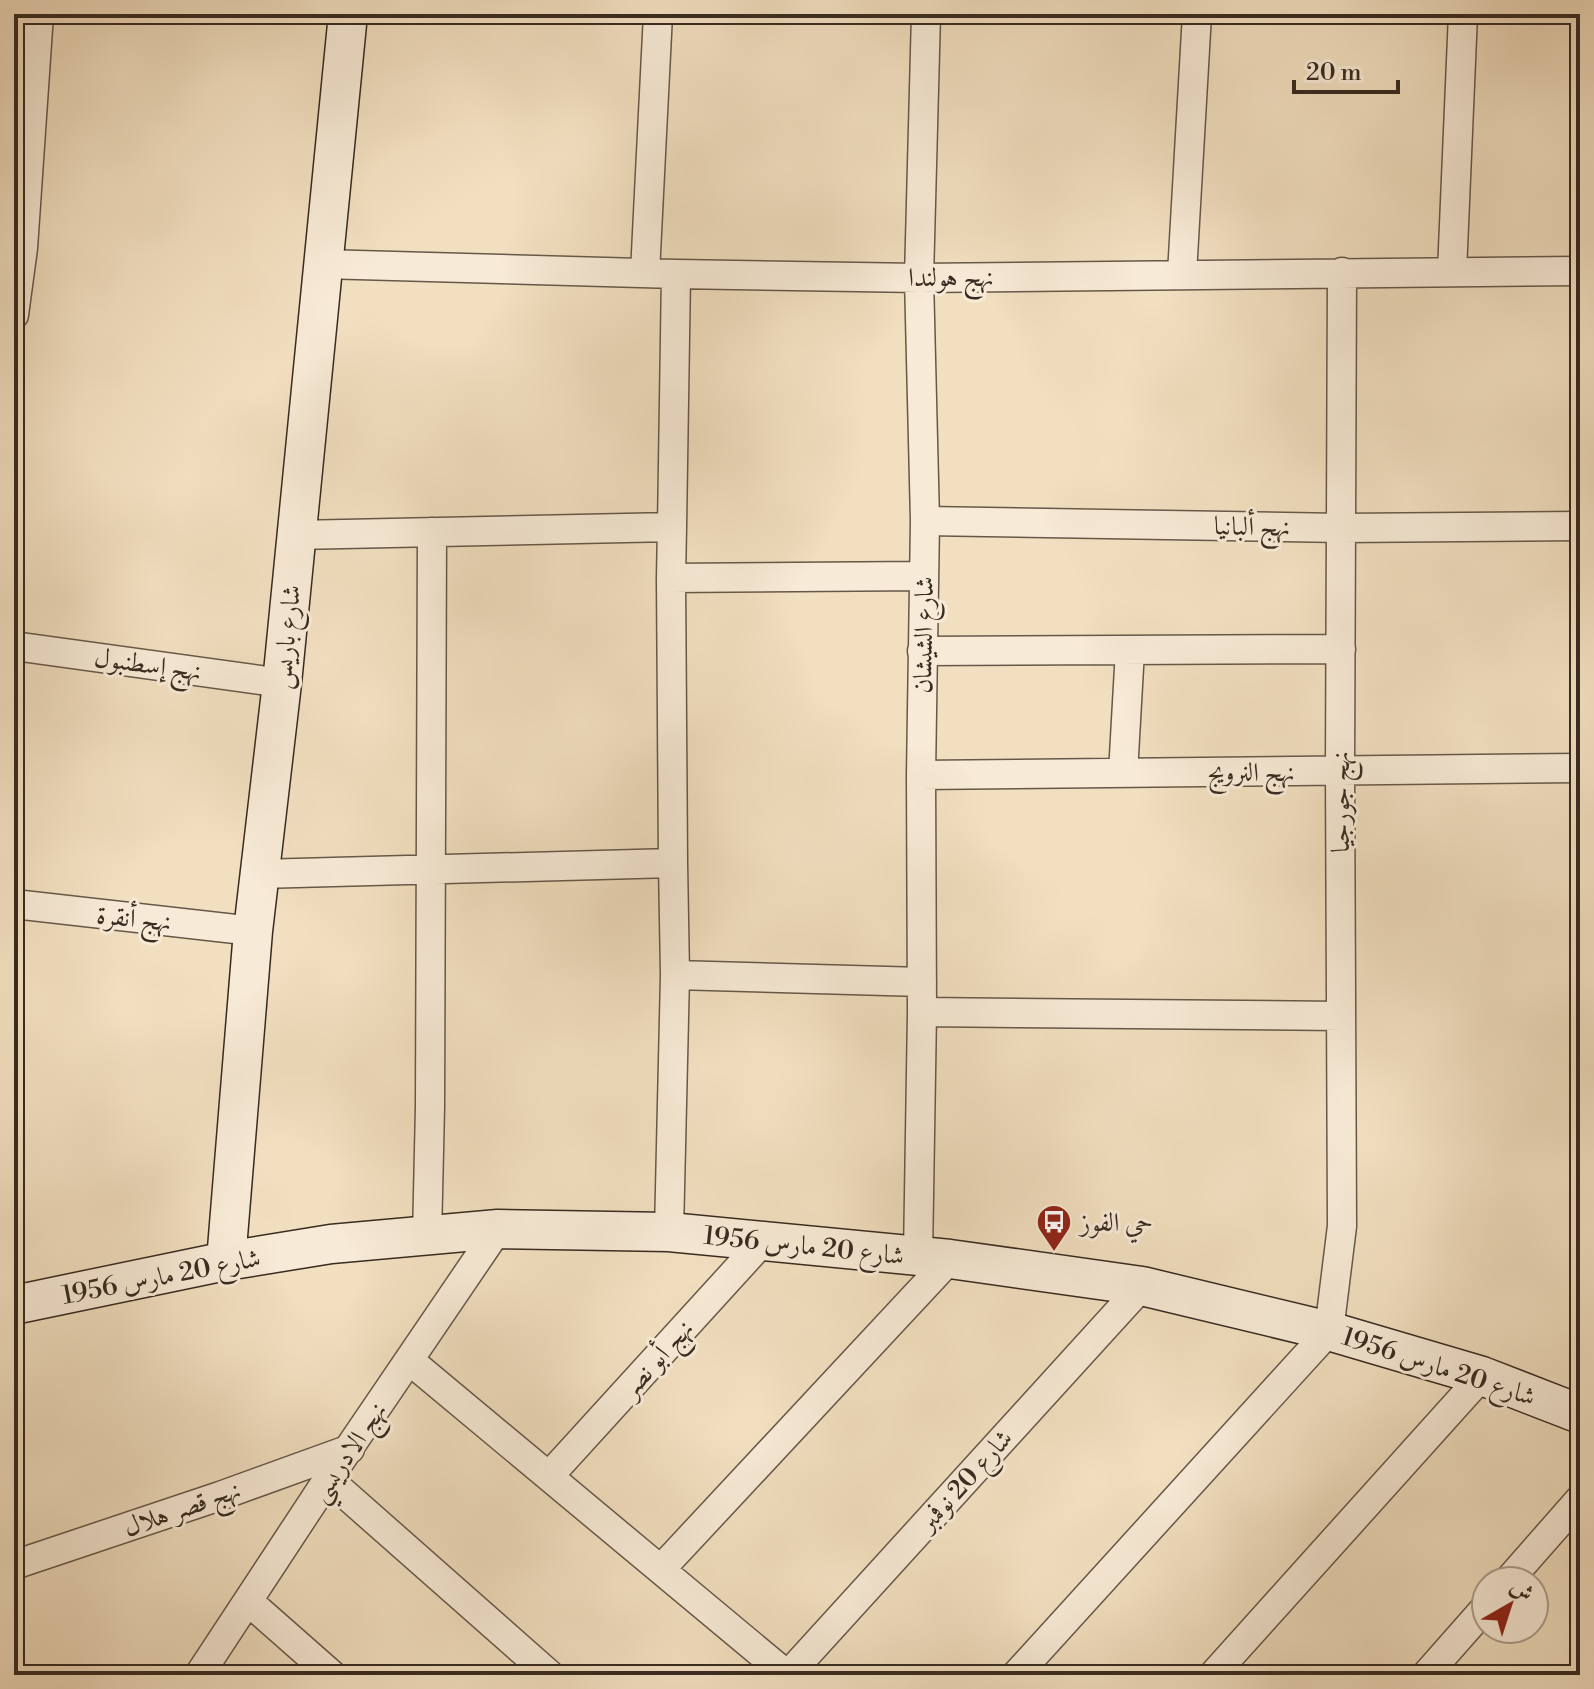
<svg xmlns="http://www.w3.org/2000/svg" width="1594" height="1689" viewBox="0 0 1594 1689" font-family="'Libre Bodoni',Amiri,serif">
	<style>
		.lines { fill: none; stroke-linecap: round; stroke-linejoin: round }
		.street-casing { stroke: #665849; stroke-width: 31 }
		.secondary-casing { stroke: #382b21; stroke-width: 41 }
		.street { stroke: #f7ead6; stroke-width: 28 }
		.secondary { stroke: #f7ead6; stroke-width: 38 }
		.labels { text-anchor: middle; stroke-width: 6; stroke-linejoin: round; paint-order: stroke }
		.street-label { font-size: 26px; fill: #382b21; stroke: #f7ead6 }
		.poi-label { font-size: 26px; fill: #382b21; stroke: #f7ead6; text-anchor: start }
	</style>
	<rect width="100%" height="100%" fill="#f2dfc0"/>
	<filter id="stains"><feTurbulence type="fractalNoise" baseFrequency=".0025" numOctaves="4"/><feColorMatrix values="0 0 0 0 .2 0 0 0 0 .09 0 0 0 0 .02 0 0 0 .5 -.17"/></filter>
	<radialGradient id="worn" r=".72"><stop offset=".6" stop-color="#630" stop-opacity="0"/><stop offset="1" stop-color="#630" stop-opacity=".3"/></radialGradient>
	<g class="lines">
		<defs>
			<path id="street" d="M322,264L676,274L919,278L1580,271
				M1452,272L1463,14
				M645,273L658,14
				M1182,274L1197,14
				M14,315L23,248L39,14
				M925,521L1342,528L1580,526
				M672,527L676,274
				M296,535L672,527L671,578L673,863
				M671,578L923,576
				M14,646L282,683
				M922,651L1341,649
				M1123,773L1130,650
				M921,775L1580,768
				M259,874L673,863L675,975L669,1232
				M14,904L253,931
				M675,975L922,982
				M922,1012L1340,1016
				M427,1237L430,1107L432,532
				M918,1256L922,1012L921,775L925,521L919,278L926,14
				M409,1360L787,1675
				M549,1476L764,1240
				M328,1479L550,1675
				M14,1565L220,1496L350,1449
				M661,1569L950,1259
				M1508,1581L1580,1499
				M248,1601L332,1675
				M199,1675L328,1479L498,1229
				M788,1675L1142,1286
				M1016,1675L1329,1331L1342,1226L1340,771L1342,272
				M1213,1675L1482,1376
				M1426,1675L1486,1607"/>
			<path id="secondary" d="M226,1261L253,931L282,683L348,14
				M14,1305L226,1261L331,1244L498,1229L669,1232L950,1259L1142,1286L1329,1331L1482,1376L1580,1414"/>
		</defs>
		<!-- street casing -->
		<use href="#street" class="street-casing"/>
		<!-- secondary casing -->
		<use href="#secondary" class="secondary-casing"/>
		<!-- street -->
		<use href="#street" class="street"/>
		<!-- secondary -->
		<use href="#secondary" class="secondary"/>
	</g>
	<!-- icons -->
	<defs>
		<symbol id="bus-pin" viewBox="-11 -11 22 30"><path d="M0 17L-7.5 6A9.5 9.5 0 1 1 7.5 6Z" fill="#8f2418" stroke="#f7ead6"/><path d="M-5-6H5V4H4V6H2V4H-2V6H-4V4H-5ZM-3.5-4V0h7V-4ZM-3.5 1.2v1.5H-2V1.2ZM2 1.2v1.5H3.5V1.2Z" fill="#fff"/></symbol>
	</defs>
	<g fill-rule="evenodd">
		<use href="#bus-pin" x="1034" y="1202" width="40" height="54"/>
	</g>
	<g class="labels">
		<!-- street labels -->
		<g class="street-label">
			<text x="951" y="286">نهج هولندا</text>
			<text transform="translate(1252 526) rotate(1)" y="9">نهج ألبانيا</text>
			<text transform="translate(923 635) rotate(-89)" y="9">شارع الشيشان</text>
			<text transform="translate(286 637) rotate(-84)" y="9">شارع باريس</text>
			<text transform="translate(148 664) rotate(8)" y="9">نهج إسطنبول</text>
			<text x="1251" y="781">نهج النرويج</text>
			<text transform="translate(1340 802) rotate(-90)" y="9">نهج جورجيا</text>
			<text transform="translate(134 918) rotate(6)" y="9">نهج أنقرة</text>
			<text transform="translate(804 1245) rotate(6)" y="9">شارع 20 مارس 1956</text>
			<text transform="translate(161 1276) rotate(-11)" y="9">شارع 20 مارس 1956</text>
			<text transform="translate(657 1358) rotate(-48)" y="9">نهج أبو نصر</text>
			<text transform="translate(1439 1366) rotate(18)" y="9">شارع 20 مارس 1956</text>
			<text transform="translate(348 1452) rotate(-56)" y="9">نهج الادريسي</text>
			<text transform="translate(965 1480) rotate(-48)" y="9">شارع 20 نوفمبر</text>
			<text transform="translate(182 1508) rotate(-19)" y="9">نهج قصر هلال</text>
		</g>
		<!-- poi labels -->
		<g class="poi-label">
			<text x="1080" y="1231">حي الفوز</text>
		</g>
	</g>
	<!-- margin -->
	<rect width="1594" height="1689" fill="none" stroke="#f2dfc0" stroke-width="48"/>
	<rect x="16" y="16" width="1562" height="1657" fill="none" stroke="#382b21" stroke-width="4"/>
	<rect x="24" y="24" width="1546" height="1641" fill="none" stroke="#382b21" stroke-width="2"/>
	<!-- north arrow -->
	<g transform="translate(1510 1605) rotate(39)"><circle r="38" fill="#f7ead6" stroke="#ab9e8e" stroke-width="2"/>
	<path d="M0-6L14 30L0 20L-14 30Z" fill="#8f2418"/>
	<text y="-12" font-size="22" font-weight="bold" text-anchor="middle" fill="#382b21">ش</text>
	</g>
	<!-- scale -->
	<path d="M1294 80v12h104v-12" fill="none" stroke="#382b21" stroke-width="4"/>
	<text x="1306" y="80" font-size="24" fill="#382b21" stroke="#f7ead6" stroke-width="6" paint-order="stroke">20 m</text>
	<rect width="100%" height="100%" filter="url(#stains)"/>
	<rect width="100%" height="100%" fill="url(#worn)"/>
</svg>
